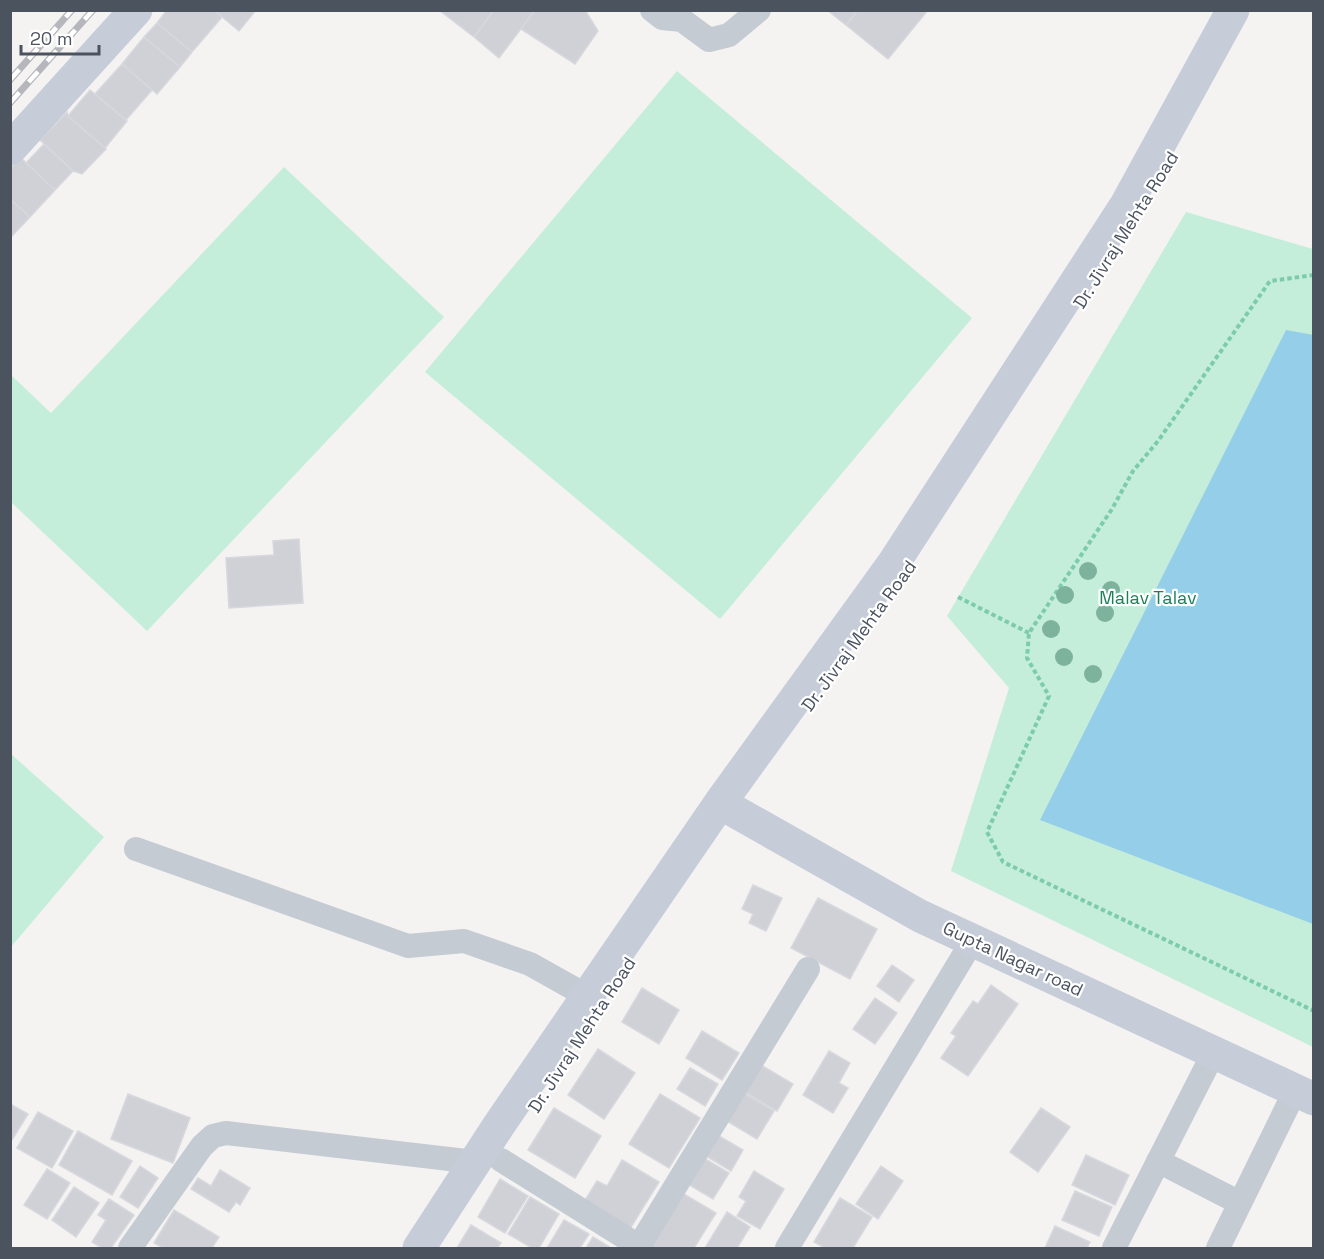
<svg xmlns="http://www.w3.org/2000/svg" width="1324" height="1259" viewBox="0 0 1324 1259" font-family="'Space Grotesk',sans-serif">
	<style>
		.green { fill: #c4eed9 }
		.water { fill: #94cee9 }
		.building { fill: #d0d1d6; stroke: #d7d8dd; stroke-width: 1.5 }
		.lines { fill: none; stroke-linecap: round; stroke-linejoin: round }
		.path { stroke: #7dcbad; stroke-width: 4; stroke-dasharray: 4.5 3; stroke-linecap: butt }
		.street { stroke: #c4cbd3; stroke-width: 24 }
		.secondary { stroke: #c6cdd9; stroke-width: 33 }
		.rail-casing { stroke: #b5b7bc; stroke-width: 7 }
		.rail { stroke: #fff; stroke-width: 4.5; stroke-dasharray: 14; stroke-linecap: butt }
		.tree { fill: #7db39d }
		.labels { text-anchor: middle; stroke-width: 4.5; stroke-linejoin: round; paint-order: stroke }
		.street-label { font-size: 18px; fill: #4b535f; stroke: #fff }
		.park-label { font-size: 18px; fill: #1c7f58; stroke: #fff }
	</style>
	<rect width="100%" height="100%" fill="#f4f3f2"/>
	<!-- green -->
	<path class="green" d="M677,71L972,318L720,619L425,372Z
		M284,167L444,317L147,631L11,502V375L51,413Z
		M1186,212L1313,249V1047L951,871L1009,688L947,616Z
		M11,754L104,837L11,947Z"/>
	<!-- water -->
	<path class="water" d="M1286,330L1314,335L1313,924L1040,820Z"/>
	<!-- building -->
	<path class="building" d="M167,10H214L222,17L192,52L157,23Z
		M214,10H256L239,31Z
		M439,10H494L474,37Z
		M494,10H535L499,58L474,37Z
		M535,10H585L598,31L575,64L521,29Z
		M827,10H858L846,25Z
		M858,10H928L888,59L846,25Z
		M157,23L192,52L180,67L144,37Z
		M144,37L180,67L157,94L122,64Z
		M122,64L152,90L126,120L95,94Z
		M90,90L127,121L105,148L68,116Z
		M67,112L68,116L106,149L82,174L73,171L40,140Z
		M44,144L73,171L55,190L26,163Z
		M21,158L55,190L30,217L10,199V169Z
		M10,199L30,217L10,238Z
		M299,539L303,603L229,608L226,558L274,555L273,541Z
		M753,885L782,898L766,931L749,923L753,914L742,909Z
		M818,898L877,929L850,979L791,948Z
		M892,965L914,980L899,1002L877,986Z
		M991,985L1018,1004L968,1076L941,1058L956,1036L951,1033L973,1001L978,1004Z
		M642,988L679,1010L659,1044L622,1022Z
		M875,998L897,1013L875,1044L853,1029Z
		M702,1031L739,1053L722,1080L686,1058Z
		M598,1049L635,1073L604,1119L568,1095Z
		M829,1051L850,1063L839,1083L848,1088L833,1113L803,1095Z
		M756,1062L793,1084L777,1111L740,1089Z
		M690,1068L718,1084L705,1106L677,1089Z
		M737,1089L774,1111L757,1139L720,1117Z
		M128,1094L190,1118L173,1163L111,1139Z
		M660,1094L700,1118L669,1168L629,1144Z
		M10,1104L28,1114L10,1143Z
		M554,1108L601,1136L575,1178L528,1150Z
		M1041,1108L1070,1127L1038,1172L1010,1152Z
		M38,1112L73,1131L52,1168L17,1148Z
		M78,1131L132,1161L112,1195L59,1165Z
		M714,1133L743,1150L731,1171L701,1153Z
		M697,1154L729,1173L713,1199L681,1180Z
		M1086,1155L1129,1175L1115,1205L1072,1185Z
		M622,1160L659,1182L628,1232L582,1205L597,1181L607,1186Z
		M140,1166L158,1178L138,1208L120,1197Z
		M881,1166L903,1181L878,1219L856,1204Z
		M47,1169L70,1183L47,1219L24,1205Z
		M220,1170L250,1188L240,1205L236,1202L229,1212L191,1189L198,1178L211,1186Z
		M754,1171L784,1189L760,1229L737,1216L746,1201L739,1197Z
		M500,1179L528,1196L505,1233L478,1217Z
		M74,1187L99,1203L76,1237L52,1220Z
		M677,1190L716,1213L694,1248H656L646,1243Z
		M1075,1191L1112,1207L1099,1236L1062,1220Z
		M530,1197L559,1214L539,1248H532L508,1234Z
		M840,1198L872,1217L853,1248H825L814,1242Z
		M109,1199L134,1215L111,1248H102L92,1242L106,1220L98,1215Z
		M174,1210L219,1237L212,1248H163L154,1243Z
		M727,1212L750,1227L737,1248H705Z
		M564,1220L589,1234L580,1248H547Z
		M471,1225L501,1243L497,1248H457Z
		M1055,1226L1090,1242L1087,1248H1045Z
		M593,1237L611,1248H586Z"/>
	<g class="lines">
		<!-- path -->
		<path class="path" d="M1314,275L1270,281L1158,441L1133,471L1112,509L1029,633L1027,658L1049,696L987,832L1003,862L1314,1011
			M958,597L1029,633"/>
		<!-- street -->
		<path class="street" d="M652,10L662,18L682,20L709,40L729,35L759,10
			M136,849L408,946L464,941L530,964L587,996
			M501,1160L642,1248
			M1158,1161L1240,1203
			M639,1246L808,969
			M130,1248L202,1146L213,1136L226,1133L475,1162
			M787,1248L973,940
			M1114,1248L1214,1052
			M1218,1248L1295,1091"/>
		<!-- secondary -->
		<path class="secondary" d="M10,149L136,10
			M720,803L920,916L1314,1099
			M419,1248L499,1125L720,803L893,564L1126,205L1233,10"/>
		<defs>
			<path id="rail" d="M10,80L72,10
				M10,103L93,10"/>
		</defs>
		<!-- rail casing -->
		<use href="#rail" class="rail-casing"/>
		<!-- rail -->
		<use href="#rail" class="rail"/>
	</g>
	<!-- trees -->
	<g class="tree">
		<circle cx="1088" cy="571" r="9"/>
		<circle cx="1111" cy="590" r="9"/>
		<circle cx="1065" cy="595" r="9"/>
		<circle cx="1105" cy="613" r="9"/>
		<circle cx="1051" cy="629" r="9"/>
		<circle cx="1064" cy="657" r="9"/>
		<circle cx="1093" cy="674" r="9"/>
	</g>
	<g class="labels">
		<!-- street labels -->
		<g class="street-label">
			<text transform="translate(1126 230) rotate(-58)" y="6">Dr. Jivraj Mehta Road</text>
			<text transform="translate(859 636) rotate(-54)" y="6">Dr. Jivraj Mehta Road</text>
			<text transform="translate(1013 959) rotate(25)" y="6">Gupta Nagar road</text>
			<text transform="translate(582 1035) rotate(-57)" y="6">Dr. Jivraj Mehta Road</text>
		</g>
		<!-- park labels -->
		<g class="park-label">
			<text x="1148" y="604">Malav Talav</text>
		</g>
	</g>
	<!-- border -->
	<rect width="1324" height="1259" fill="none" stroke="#4b535f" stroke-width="24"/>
	<!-- scale -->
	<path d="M21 45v9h78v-9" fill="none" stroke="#4b535f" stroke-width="3"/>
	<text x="30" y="45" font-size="18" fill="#4b535f" stroke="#ffffff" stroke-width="4.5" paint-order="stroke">20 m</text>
</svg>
